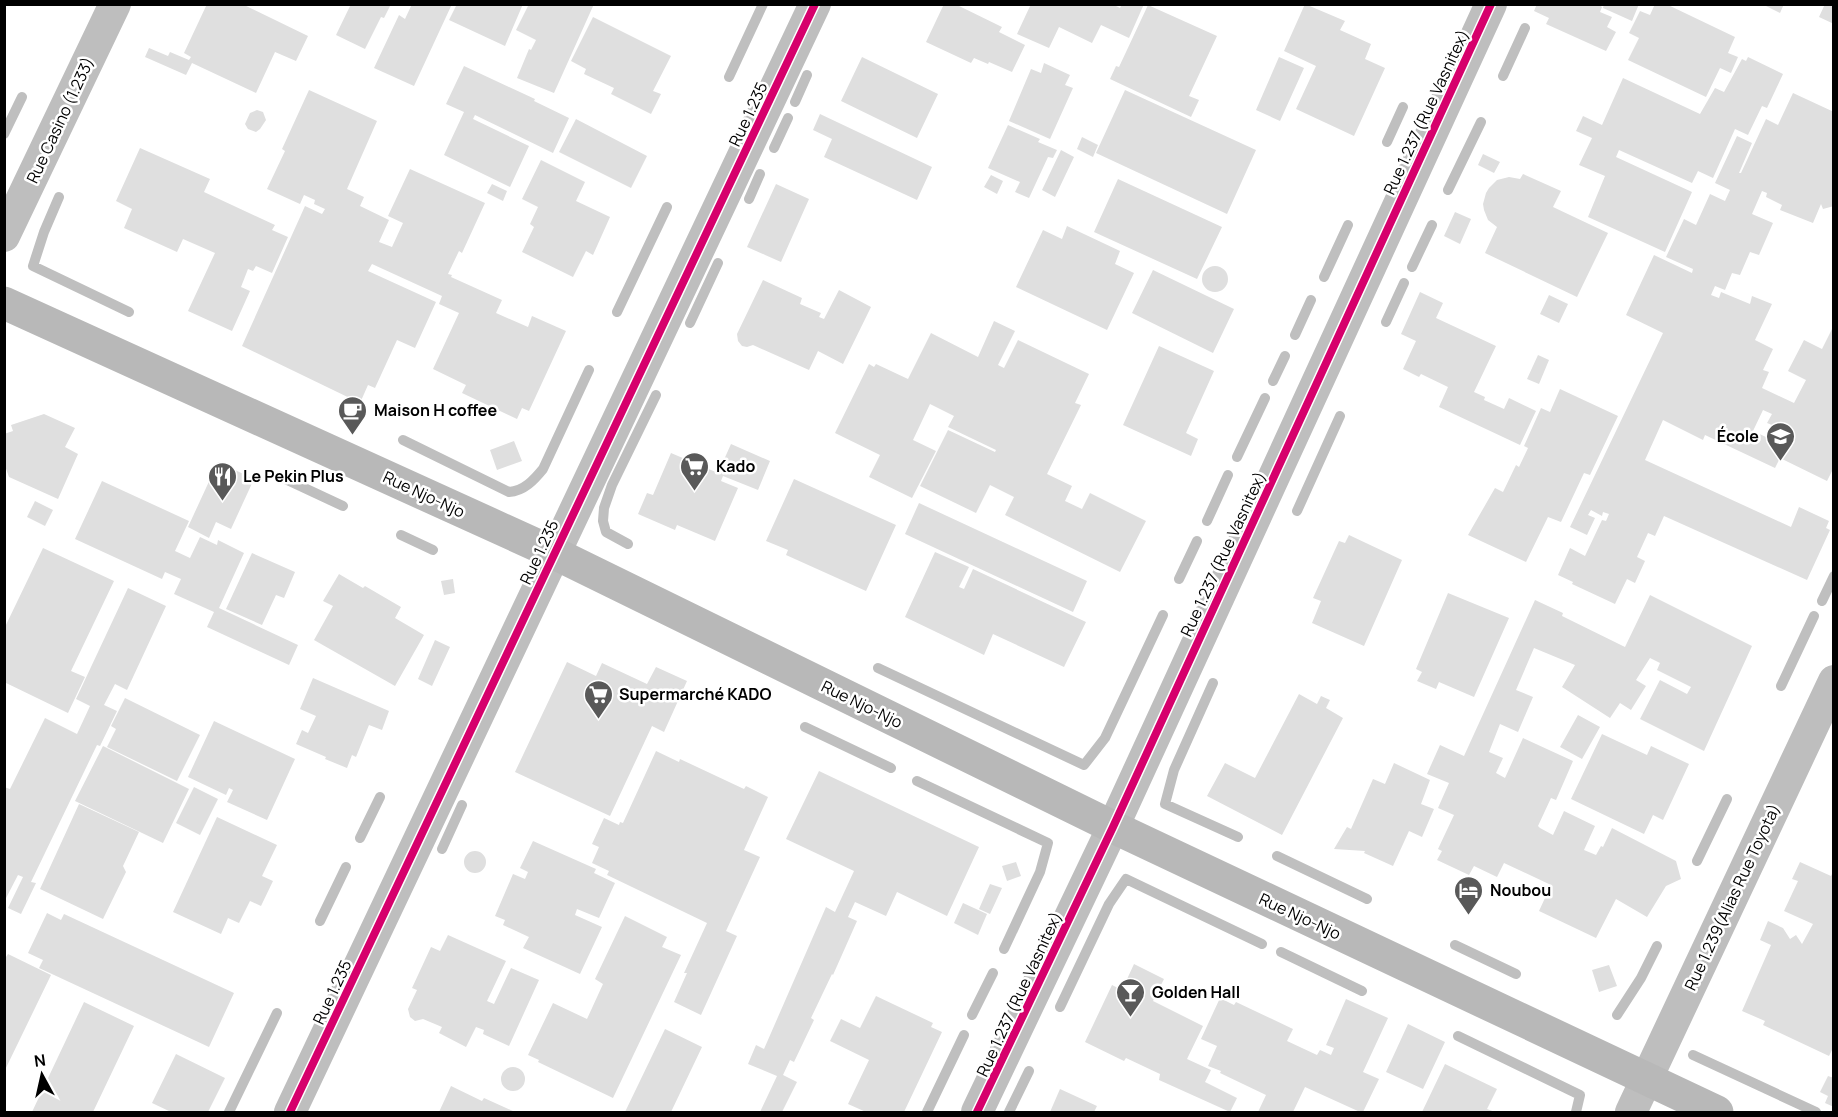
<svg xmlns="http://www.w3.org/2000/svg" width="1838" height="1117" viewBox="0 0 1838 1117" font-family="Manrope,sans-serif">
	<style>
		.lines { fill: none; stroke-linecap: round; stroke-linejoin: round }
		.stream { stroke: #bfbfbf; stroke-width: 10 }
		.building { fill: #dfdfdf; fill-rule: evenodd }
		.minor { stroke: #bebebe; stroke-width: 32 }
		.secondary { stroke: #b8b8b8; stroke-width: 33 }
		.cycleway-casing { stroke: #fff; stroke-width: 11 }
		.cycleway { stroke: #d6006c; stroke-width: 8 }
		.labels { text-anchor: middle; stroke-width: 5; stroke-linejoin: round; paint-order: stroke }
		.street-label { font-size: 16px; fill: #000; stroke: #fff }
		.poi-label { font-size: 16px; font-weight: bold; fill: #000; stroke: #fff; text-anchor: start }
	</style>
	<rect width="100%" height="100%" fill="#fff"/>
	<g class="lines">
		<!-- stream -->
		<path class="stream" d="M1503,76L1525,28
			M729,77L763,4
			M795,102L807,75
			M4,134L22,97
			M1387,142L1403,107
			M774,148L788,118
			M1448,190L1481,122
			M59,197L44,232L33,266L129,312
			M749,199L760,174
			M1412,267L1432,225
			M1324,277L1348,225
			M617,312L667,207
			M1386,322L1404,283
			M690,323L718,263
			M1295,335L1311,300
			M1273,381L1285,356
			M403,440L509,492C524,491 534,480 543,469L589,370
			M1237,457L1265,398
			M283,478L343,506
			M1297,511L1340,416
			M1207,521L1228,475
			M401,535L433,550
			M628,544L606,532L603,521L604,508L612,485L656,395
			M1179,579L1197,541
			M1822,601L1834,576
			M878,668L1084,765L1105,738L1163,615
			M1213,683L1174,770L1165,804L1238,837
			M1781,686L1814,616
			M805,727L891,768
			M917,781L1048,843L1040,872L1004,949
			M360,838L380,797
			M442,849L462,805
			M1277,856L1367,899
			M1697,861L1727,799
			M320,921L346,867
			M1455,945L1516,974
			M1281,952L1362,991
			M1060,1007L1109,904L1126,879L1262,944
			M972,1015L993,973
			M1617,1015L1641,978L1657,946
			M1458,1036L1580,1095L1576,1112
			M1693,1055L1816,1112
			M229,1112L277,1013
			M927,1112L964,1035
			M1009,1112L1029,1071"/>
	</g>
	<!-- building -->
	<path class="building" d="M207,4H242L308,36L296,61L275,52L256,93L192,63L186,75L145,57L149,48L168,56L170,52L189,60L191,57L184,53Z
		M351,4H391L384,18L381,17L365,49L336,35Z
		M412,4H452L414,86L374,68L399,15L405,19Z
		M457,4H523L505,46L449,20Z
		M529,4H594L554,93L517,78L529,49L531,50L536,40L516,30Z
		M944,4H955L1002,27L999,32L1025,45L1012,72L989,62L988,64L974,58L971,63L926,42Z
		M1031,4H1112L1120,8L1122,4H1144L1129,38L1101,25L1092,43L1059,27L1049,48L1017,34Z
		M1305,4L1345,21L1340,30L1371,44L1365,59L1385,68L1354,136L1296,109L1316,66L1284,51Z
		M1537,4H1598L1602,7L1600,12L1612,17L1607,27L1616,32L1606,51L1546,24L1549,18L1534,11Z
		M1604,4H1639L1632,21L1603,8Z
		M1655,4H1666L1735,37L1728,53L1738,57L1731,73L1720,68L1706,97L1628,60L1639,38L1629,33L1640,11L1650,15Z
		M1762,4H1784L1780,13Z
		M1825,4H1834V24L1819,17Z
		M1148,5L1217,36L1189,96L1199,100L1191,117L1110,79L1116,66L1119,67Z
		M593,17L671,56L653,91L661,94L651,114L611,94L614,88L584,74L586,69L571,61Z
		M862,57L938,94L917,138L841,101Z
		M1279,57L1304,68L1280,121L1256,110Z
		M1748,57L1783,74L1767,108L1762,106L1748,135L1735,129L1713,178L1698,171L1692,183L1619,150L1616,157L1692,192L1665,252L1588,217L1605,176L1579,165L1592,138L1576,131L1583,116L1602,125L1623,78L1700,114L1715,88L1724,92L1742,59L1746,61Z
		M1044,63L1070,75L1065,85L1073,88L1050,139L1009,121L1031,69L1041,73Z
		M464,66L535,99L534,101L569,118L553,153L475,115L473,119L529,146L510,187L444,155L464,112L446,104Z
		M309,90L377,121L347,189L364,197L360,206L389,220L379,242L392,247L403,223L388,216L410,169L485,203L462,253L459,251L448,274L452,275L451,277L502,300L496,313L528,327L532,316L566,331L529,411L522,408L517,419L462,393L466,385L433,369L459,313L439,304L442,296L372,264L368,271L436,302L415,348L397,340L375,388L368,385L360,403L242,346L305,206L322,214L325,209L314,204L315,200L304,195L300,204L267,189L285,151L282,149Z
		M1125,90L1256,150L1227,214L1096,153Z
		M1793,93L1834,112V206L1823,209L1821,204L1813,223L1780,210L1782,205L1766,197L1767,193L1762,191L1752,214L1773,223L1759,255L1750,252L1740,275L1732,273L1725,290L1715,286L1711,295L1719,298L1721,292L1750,304L1752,296L1772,304L1755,340L1773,349L1763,370L1769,372L1762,388L1794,403L1806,380L1788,371L1804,340L1822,349L1834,325V467L1827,481L1780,458L1775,468L1705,435L1703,440L1663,420L1645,460L1791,527L1799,507L1829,521L1826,528L1830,530L1807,580L1664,516L1655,536L1648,533L1637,557L1645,561L1635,583L1627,579L1615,604L1572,584L1573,582L1558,575L1570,548L1585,556L1602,520L1606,521L1609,514L1603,512L1602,516L1591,510L1588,515L1595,518L1587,535L1570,527L1663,333L1626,315L1654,255L1692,273L1693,269L1666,257L1684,219L1696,225L1710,194L1725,201L1730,190L1715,183L1737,136L1752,143L1739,173H1741L1766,119L1778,125ZM1763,410L1772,414L1767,423L1772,425L1766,437L1753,431Z
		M257,110L263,112L266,120L260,129L256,132L248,129L245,124L250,113Z
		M820,114L932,167L917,200L824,157L832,139L813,130Z
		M576,119L647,156L631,188L559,152Z
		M1008,125L1040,139L1038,142L1057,150L1053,158L1048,157L1029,198L1015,192L1020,182L988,168Z
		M1082,137L1098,145L1093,157L1077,149Z
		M140,148L210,179L204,192L275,225L272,230L288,237L272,273L256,266L253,271L248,269L241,287L250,291L232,331L188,311L215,253L183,239L177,252L124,228L132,209L116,201Z
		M1061,150L1074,157L1055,197L1042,190Z
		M1483,154L1500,162L1494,173L1478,165Z
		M541,160L585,182L576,201L610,217L593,255L586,251L573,277L522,252L534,227L530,224L538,207L522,199Z
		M1523,174L1561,191L1553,207L1608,233L1577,297L1485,253L1497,227L1488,220L1484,210L1483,204L1486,193L1489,188L1497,180L1509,177L1520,179Z
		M991,175L1003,181L997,194L984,187Z
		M1118,179L1222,227L1197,279L1094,232Z
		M492,184L507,191L503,201L487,193Z
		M776,184L809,199L781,262L747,247Z
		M1455,212L1471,219L1460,244L1444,236Z
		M1067,226L1120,251L1115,264L1134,273L1107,330L1016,287L1043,230L1062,239Z
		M1202 279a13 13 0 1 1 26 0a13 13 0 1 1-26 0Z
		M1153,270L1234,309L1213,353L1132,313Z
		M763,280L802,298L800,304L821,313L819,317L824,319L839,290L871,307L843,364L818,351L809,370L753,345L747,347L742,346L738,341L737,334Z
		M1420,292L1443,303L1436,318L1496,346L1474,392L1485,397L1484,400L1504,409L1509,398L1536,411L1520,445L1439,407L1448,387L1421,374L1419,377L1403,369L1416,341L1401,334Z
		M1549,295L1568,304L1559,323L1540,314Z
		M994,321L1015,331L998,365L1004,368L1018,340L1089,374L1075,403L1081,405L1047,474L1072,486L1065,501L1082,509L1090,493L1146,521L1120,572L1005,515L1014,497L990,485L976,513L920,486L948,430L995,452L996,450L948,427L954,416L930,404L913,440L936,451L912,498L869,477L880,455L835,433L869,364L874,367L876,364L908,379L931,333L978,357Z
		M1159,346L1214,371L1186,433L1198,439L1191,456L1123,425Z
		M1538,355L1549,360L1539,384L1527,379Z
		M1560,389L1618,416L1590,475L1584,473L1561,522L1548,517L1526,562L1468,535L1495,488L1503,492L1516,465L1519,467L1528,448L1524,446L1541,408L1550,412Z
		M44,414L75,428L65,447L78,454L58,499L9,477L4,463V434L13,431L11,425Z
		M514,441L522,461L497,470L490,450Z
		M731,444L770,461L758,490L723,476L721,481L738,488L715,541L677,525L675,530L638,514L647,493L653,495L671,453L718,473Z
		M218,462L254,479L231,529L216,522L209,538L188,527Z
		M794,479L896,525L866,591L786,555L788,550L766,541Z
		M102,481L189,521L175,551L190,558L200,537L217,545L218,540L244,553L219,608L298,645L289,665L207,627L214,612L174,594L181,579L165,572L162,579L75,539Z
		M35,501L53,510L45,526L27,517Z
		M919,503L1087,581L1073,612L905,534Z
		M1349,535L1402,560L1364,646L1312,623L1321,601L1313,598L1339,541L1345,543Z
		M43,548L114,581L71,671L85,677L68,713L4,682V629Z
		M935,552L969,567L959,587L964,589L973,569L1086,622L1064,667L993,634L984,655L905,617Z
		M252,553L295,572L284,598L276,595L262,625L226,609Z
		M339,574L363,588L365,586L401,607L395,618L424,635L395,686L314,640L333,606L323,601Z
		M453,579L455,593L444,595L441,581Z
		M128,588L166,606L127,690L115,684L104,705L117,711L100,746L97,745L31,882L36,883L21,914L8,908L23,877L18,875L4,902V787L10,789L45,718L77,734L90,706L76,699Z
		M1448,593L1509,618L1474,697L1439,682L1436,689L1417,681L1422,672L1416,669Z
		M1650,595L1752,646L1704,751L1640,719L1660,680L1687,694L1691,687L1657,670L1660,663L1650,658L1636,680L1646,686L1631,710L1620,703L1610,718L1562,687L1575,665L1534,648L1516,690L1533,697L1518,732L1500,724L1489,752L1503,758L1496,773L1505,778L1523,738L1573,761L1556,800L1551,798L1538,826L1540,828L1553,835L1564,811L1595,826L1584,850L1596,855L1601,846L1603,847L1612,828L1676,861L1681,879L1666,886L1647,917L1616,899L1596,938L1539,911L1551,885L1504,863L1497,877L1474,866L1469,875L1437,860L1442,851L1438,849L1454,815L1438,808L1449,783L1427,774L1440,745L1464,756L1535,600L1563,613L1562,616L1625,647Z
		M435,640L450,647L432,686L418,679Z
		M567,662L596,676L602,663L647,684L656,667L687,681L664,732L652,726L610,816L515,772Z
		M313,678L389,711L382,730L369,725L356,757L352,755L347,768L325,759L326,757L296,744L302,730L308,733L316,716L300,709Z
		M1299,694L1317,704L1321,696L1330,700L1326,708L1343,718L1282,835L1207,796L1225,763L1255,778Z
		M125,698L200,735L177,781L107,747L116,729L111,726Z
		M1578,715L1600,727L1582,759L1560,747Z
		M214,721L295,759L267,820L227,802L233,790L229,788L226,795L188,777Z
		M1602,734L1647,755L1651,746L1689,764L1663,820L1653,815L1644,834L1571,799Z
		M103,746L189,789L163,843L75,801Z
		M656,751L679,762L680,759L744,789L746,786L768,797L744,850L760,857L726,931L737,936L701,1015L674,1002L687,973H684L707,923L607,875L609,871L592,863L599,847L592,844L604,818L619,825L620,822L623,823Z
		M1394,763L1430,780L1421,804L1434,809L1422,837L1409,831L1393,866L1364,853L1365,851L1334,849L1347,827L1351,829L1373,779L1385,784Z
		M819,771L979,847L947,916L897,892L886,916L855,902L848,917L857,921L833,975L832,974L811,1018L814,1020L794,1062L790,1060L783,1075L797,1082L782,1112H760L777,1076L748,1064L756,1045L764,1049L826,907L835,912L854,871L786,839Z
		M194,787L218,799L200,835L176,823Z
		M79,804L139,832L123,866L126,872L103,919L40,889Z
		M217,817L277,845L262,876L273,881L261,906L250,901L239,923L228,918L221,934L173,912Z
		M533,841L596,869L594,873L615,883L599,918L577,909L575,915L602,927L580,974L523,948L529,937L503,925L505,920L495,916L513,874L525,879L528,872L520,868Z
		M464 862a11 11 0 1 1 22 0a11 11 0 1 1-22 0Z
		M1016,862L1021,876L1007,881L1002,866Z
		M1800,862L1831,876L1834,870V1046L1829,1056L1763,1025L1765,1021L1742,1011L1771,945L1760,940L1768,921L1783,928L1790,939L1796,935L1802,944L1813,924L1784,911L1798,881L1792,879Z
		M990,884L1002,888L990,914L979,909Z
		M963,903L987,914L978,935L954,923Z
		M47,913L61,920L64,914L234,993L209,1047L39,968L43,960L28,953Z
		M625,916L667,937L662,947L681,955L613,1098L538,1062L539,1060L528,1055L553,1003L587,1019L603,984L595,979Z
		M448,935L506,961L487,1001L494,1004L511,968L539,980L509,1046L483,1034L484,1030L476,1027L466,1047L439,1033L442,1027L423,1019L415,1021L410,1017L408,1009L417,990L412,988L431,947L440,951Z
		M8,954L51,975L4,1072V960Z
		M1134,964L1164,979L1153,1001L1203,1026L1187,1059L1211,1070L1205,1082L1237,1098L1230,1112L1159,1080L1160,1074L1126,1058L1124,1061L1085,1042L1112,985L1122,990Z
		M1609,965L1617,986L1599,992L1592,970Z
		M876,996L933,1023L931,1027L942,1032L904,1112H866L848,1104L869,1060L830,1041L841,1019L860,1028Z
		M1220,998L1234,1005L1236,1002L1293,1029L1287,1041L1317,1055L1320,1050L1331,1055L1334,1048L1326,1045L1346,999L1388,1018L1363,1072L1379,1079L1363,1112H1360L1305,1087L1293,1112H1258L1266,1095L1220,1073L1221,1071L1208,1066L1217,1046L1201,1039Z
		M84,1002L134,1026L93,1112H32Z
		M1408,1024L1445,1042L1423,1089L1386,1072Z
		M665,1029L702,1047L671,1112H625Z
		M176,1054L225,1078L208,1112H171L152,1103Z
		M1445,1064L1497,1089L1487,1109L1495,1112H1422Z
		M501 1079a12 12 0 1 1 24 0a12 12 0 1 1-24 0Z
		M1828,1076L1834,1078V1107L1825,1103L1828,1096L1820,1092Z
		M451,1086L482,1101L484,1098L515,1112H439Z
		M1060,1089L1097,1106L1094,1112H1050Z"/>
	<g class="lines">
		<!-- minor -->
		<path class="minor" d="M4,236L115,4
			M290,1112L815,4
			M977,1112L1113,827L1491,4
			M1631,1112L1834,681"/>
		<!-- secondary -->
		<path class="secondary" d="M4,303L554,553L1113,827L1717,1112"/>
		<defs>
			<path id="cycleway" d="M290,1112L815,4
				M977,1112L1113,827L1491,4"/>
		</defs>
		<!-- cycleway casing -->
		<use href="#cycleway" class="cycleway-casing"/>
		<!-- cycleway -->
		<use href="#cycleway" class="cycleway"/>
	</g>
	<!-- icons -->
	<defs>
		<symbol id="cafe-pin" viewBox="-11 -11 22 30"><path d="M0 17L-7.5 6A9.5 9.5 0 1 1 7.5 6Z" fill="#595959" stroke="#fff"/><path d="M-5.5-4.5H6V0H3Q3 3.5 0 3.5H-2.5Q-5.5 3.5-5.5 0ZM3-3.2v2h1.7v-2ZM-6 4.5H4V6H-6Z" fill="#fff"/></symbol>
		<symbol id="school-pin" viewBox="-11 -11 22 30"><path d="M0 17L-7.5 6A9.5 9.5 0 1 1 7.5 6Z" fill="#595959" stroke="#fff"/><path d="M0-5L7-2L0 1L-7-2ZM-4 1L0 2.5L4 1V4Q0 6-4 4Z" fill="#fff"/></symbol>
		<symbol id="supermarket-pin" viewBox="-11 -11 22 30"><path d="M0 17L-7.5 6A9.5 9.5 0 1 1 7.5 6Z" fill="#595959" stroke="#fff"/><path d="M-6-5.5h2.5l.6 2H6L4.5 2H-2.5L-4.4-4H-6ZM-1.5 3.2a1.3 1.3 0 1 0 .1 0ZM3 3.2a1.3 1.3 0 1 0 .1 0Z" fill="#fff"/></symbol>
		<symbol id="restaurant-pin" viewBox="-11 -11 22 30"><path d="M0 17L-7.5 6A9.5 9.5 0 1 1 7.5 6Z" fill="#595959" stroke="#fff"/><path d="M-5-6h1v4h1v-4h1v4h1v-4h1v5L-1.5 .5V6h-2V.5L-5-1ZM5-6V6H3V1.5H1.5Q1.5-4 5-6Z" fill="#fff"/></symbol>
		<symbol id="hotel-pin" viewBox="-11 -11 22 30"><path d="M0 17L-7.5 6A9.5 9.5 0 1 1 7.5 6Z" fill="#595959" stroke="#fff"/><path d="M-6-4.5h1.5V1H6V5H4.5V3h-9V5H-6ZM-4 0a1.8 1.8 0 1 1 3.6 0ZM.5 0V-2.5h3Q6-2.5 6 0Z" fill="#fff"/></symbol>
		<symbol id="bar-pin" viewBox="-11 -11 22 30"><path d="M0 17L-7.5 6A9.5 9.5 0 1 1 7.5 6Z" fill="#595959" stroke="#fff"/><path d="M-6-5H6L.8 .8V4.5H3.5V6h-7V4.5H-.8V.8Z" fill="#fff"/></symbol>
	</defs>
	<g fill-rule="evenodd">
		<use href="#cafe-pin" x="336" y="394" width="33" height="45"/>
		<use href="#school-pin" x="1764" y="420" width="33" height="45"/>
		<use href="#supermarket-pin" x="678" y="450" width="33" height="45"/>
		<use href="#restaurant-pin" x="206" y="460" width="33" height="45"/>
		<use href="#supermarket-pin" x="582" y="678" width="33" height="45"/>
		<use href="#hotel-pin" x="1452" y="874" width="33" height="45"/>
		<use href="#bar-pin" x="1114" y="976" width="33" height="45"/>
	</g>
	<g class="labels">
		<!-- street labels -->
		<g class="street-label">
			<text transform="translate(1426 112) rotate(-65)" y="6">Rue 1.237 (Rue Vasnitex)</text>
			<text transform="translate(748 114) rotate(-65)" y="6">Rue 1.235</text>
			<text transform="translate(60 120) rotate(-65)" y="6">Rue Casino (1.233)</text>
			<text transform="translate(424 494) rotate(25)" y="6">Rue Njo-Njo</text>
			<text transform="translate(539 552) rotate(-65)" y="6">Rue 1.235</text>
			<text transform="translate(1223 554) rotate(-65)" y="6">Rue 1.237 (Rue Vasnitex)</text>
			<text transform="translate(862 704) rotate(26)" y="6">Rue Njo-Njo</text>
			<text transform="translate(1732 897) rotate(-65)" y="6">Rue 1.239(Alias Rue Toyota)</text>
			<text transform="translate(1300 916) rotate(25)" y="6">Rue Njo-Njo</text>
			<text transform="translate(332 992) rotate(-65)" y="6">Rue 1.235</text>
			<text transform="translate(1019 994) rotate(-65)" y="6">Rue 1.237 (Rue Vasnitex)</text>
		</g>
		<!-- poi labels -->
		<g class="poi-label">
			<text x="374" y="416">Maison H coffee</text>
			<text x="1759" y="442" text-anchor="end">École</text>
			<text x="716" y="472">Kado</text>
			<text x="243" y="482">Le Pekin Plus</text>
			<text x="619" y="700">Supermarché KADO</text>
			<text x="1490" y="896">Noubou</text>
			<text x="1152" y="998">Golden Hall</text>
		</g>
	</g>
	<!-- border -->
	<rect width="1838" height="1117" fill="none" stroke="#000000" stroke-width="12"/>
	<!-- north arrow -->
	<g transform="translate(42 1075) rotate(352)" stroke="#ffffff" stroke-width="4.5" paint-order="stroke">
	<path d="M0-4.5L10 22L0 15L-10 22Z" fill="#000000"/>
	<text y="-9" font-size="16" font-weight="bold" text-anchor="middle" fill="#000000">N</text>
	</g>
</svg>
